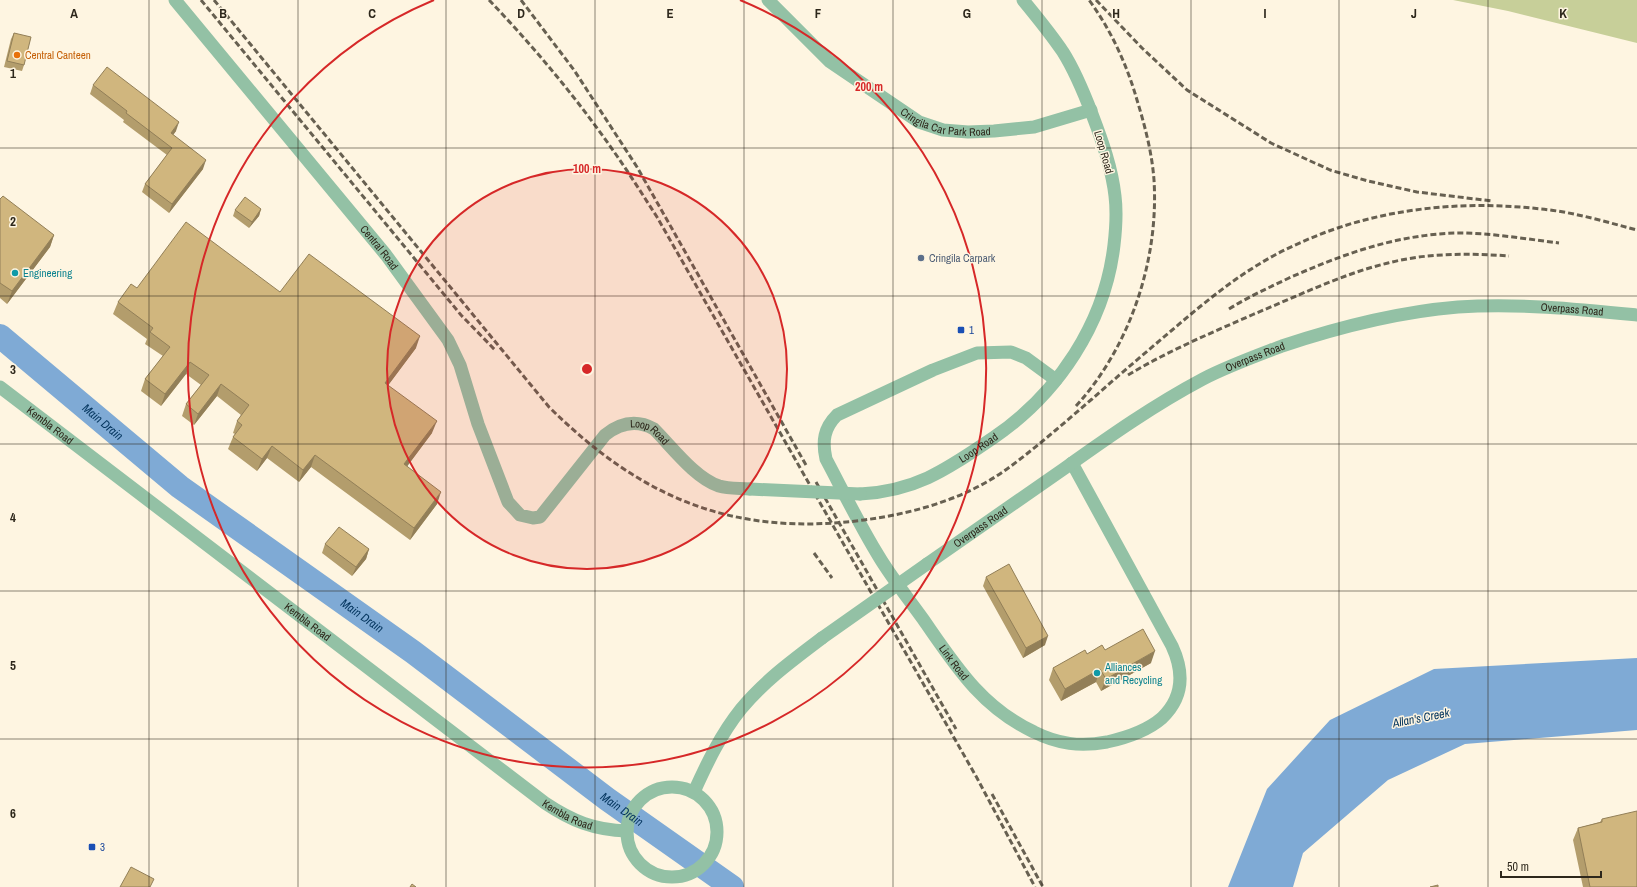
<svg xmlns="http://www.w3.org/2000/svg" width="1637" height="887" viewBox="0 0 1637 887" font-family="'Archivo Narrow',sans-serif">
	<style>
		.green { fill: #c7cf99 }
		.water { fill: #7faad5 }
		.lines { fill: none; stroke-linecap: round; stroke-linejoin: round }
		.river { stroke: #7faad5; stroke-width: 24 }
		.street { stroke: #93c1a5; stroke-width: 13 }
		.rail { stroke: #676051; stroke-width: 3; stroke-dasharray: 6 3; stroke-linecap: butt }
		.street-bridge { stroke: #93c1a5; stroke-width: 13 }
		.wall { fill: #b39d6c }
		.shaded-wall { fill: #927f58 }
		.building { fill: #d0b67e; stroke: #927f58 }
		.grid { fill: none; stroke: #2d271b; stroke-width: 1; stroke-opacity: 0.55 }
		.ring { fill: none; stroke: #d62828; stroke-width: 2 }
		.food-dot { fill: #e8710a; stroke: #fef5e1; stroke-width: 1.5 }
		.service-dot { fill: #5c6f8a; stroke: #fef5e1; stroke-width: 1.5 }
		.culture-dot { fill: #0f9aa8; stroke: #fef5e1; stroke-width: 1.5 }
		.transit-dot { fill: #1a4fb4; stroke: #fef5e1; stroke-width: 1.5 }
		.labels { text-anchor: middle; stroke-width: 3; stroke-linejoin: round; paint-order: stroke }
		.food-label { font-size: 11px; fill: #c56008; stroke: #fef5e1; text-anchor: start }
		.street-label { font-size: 11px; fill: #2d271b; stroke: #fef5e1 }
		.service-label { font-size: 11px; fill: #4e5e75; stroke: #fef5e1; text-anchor: start }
		.culture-label { font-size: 11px; fill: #0d838f; stroke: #fef5e1; text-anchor: start }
		.transit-label { font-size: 11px; fill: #164399; stroke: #fef5e1; text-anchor: start }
		.water-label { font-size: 12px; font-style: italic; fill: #03345d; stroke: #fef5e1 }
		.grid-label { font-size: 13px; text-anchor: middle; font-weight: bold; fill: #2d271b; stroke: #fef5e1; stroke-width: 3; stroke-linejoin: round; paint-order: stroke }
		.centre { fill: #d62828; stroke: #fef5e1; stroke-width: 2 }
		.ring-label { font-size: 12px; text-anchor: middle; font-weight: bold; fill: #d62828; stroke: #fef5e1; stroke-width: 3; stroke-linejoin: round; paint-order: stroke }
	</style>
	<rect width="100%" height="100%" fill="#fef5e1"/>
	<!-- green -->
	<path class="green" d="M1453,0H1637V43L1508,11Z"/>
	<!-- water -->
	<path class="water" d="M1637,658V730L1465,744L1388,780L1303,853L1293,887H1228L1267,789L1330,720L1434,669Z"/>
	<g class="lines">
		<!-- river -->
		<path class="river" id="s1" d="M0,336L180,487L413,652L607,799L732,887"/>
		<!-- street -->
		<g class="street">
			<path id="s2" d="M175,0L386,255L448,340L460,365L478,424L508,502L520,515L533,518L540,517L605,435C620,423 636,419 654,429C672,447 695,478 719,486C729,489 740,488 750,489"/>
			<path id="s3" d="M768,0L829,61L919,122L943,130L968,132L994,131L1034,127L1091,110"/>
			<path id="s4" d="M1056,380L1026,358L1011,352L977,353L933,370L837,415C824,428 822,441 826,459C843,491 859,524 878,555C891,577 908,598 923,619C955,665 981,707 1034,732C1058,744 1080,747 1107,742C1125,738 1147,731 1162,718C1184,697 1184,672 1172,646L1072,463"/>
			<path id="s5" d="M0,387L545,803C572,821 594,830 627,831"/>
			<path id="s6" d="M860,494C917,491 947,469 993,438C1058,394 1105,323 1114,245C1116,228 1117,212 1115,196C1112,168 1102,140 1092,114C1084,93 1075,71 1063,52C1051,34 1037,17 1023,0"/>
			<path id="s7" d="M927,564C973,532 1019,500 1065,468C1110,436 1154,405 1203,379C1228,366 1256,356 1282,346C1339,327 1397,312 1458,307C1518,303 1577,309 1637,315"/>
			<circle cx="672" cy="832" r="45"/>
			<path d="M694,792C707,763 721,734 741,709C764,681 793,660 822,638"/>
		</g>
		<!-- rail -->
		<path class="rail" d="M201,0L461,315L496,351
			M214,0L549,407C642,499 734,537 864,520C915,513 965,499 1007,469C1037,447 1064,423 1092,399C1118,376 1145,353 1171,331C1212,296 1252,263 1302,242C1377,208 1461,200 1541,209C1574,212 1606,222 1637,230
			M489,0C535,48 579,101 617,156C631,176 644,197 657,217L977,778L1035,887
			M521,0L574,70L637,167L806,465
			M1096,0L1142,48L1187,90L1271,143L1330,170L1368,181L1417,192L1492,201
			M1229,309C1248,297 1268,288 1289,278C1343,254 1398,234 1459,233C1492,233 1526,239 1559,243
			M1128,375C1168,351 1211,333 1254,314C1298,296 1342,274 1388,263C1427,253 1468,253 1509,256
			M1076,406C1130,347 1159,260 1154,180C1152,153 1145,126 1137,100C1127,65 1111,30 1089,0
			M816,482L956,729
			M814,553L832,578
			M992,794L1043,887"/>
		<!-- street-bridge -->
		<path class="street-bridge" d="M750,489L860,494
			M822,638L927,564"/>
	</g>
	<!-- wall -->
	<path class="wall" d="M14,33L24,65L22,71L4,67L11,39Z
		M93,85L176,131L173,135L203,169L169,213L142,192L145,184L167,155L123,122L124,120L90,94Z
		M0,199L54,235L50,247L7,304L0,298Z
		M261,209L259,216L249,228L233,216L235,210Z
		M137,288L280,292L416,348L388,385L432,433L407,466L437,504L410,540L311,467L299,482L267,458L257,471L228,449L233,437L235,434L233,433L237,421L241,415L217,396L194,425L182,416L186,404L201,385L186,374L161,406L141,391L145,379L163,356L145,344L147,339L113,314L118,302Z
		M325,544L369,549L366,559L352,576L322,553Z
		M986,577L1045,645L1023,658L983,586Z
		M1105,650L1151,663L1101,691L1096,682L1061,701L1049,680L1053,668L1087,654Z
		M1602,819L1637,887H1583L1573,840L1578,828L1600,822Z"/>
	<!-- shaded-wall -->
	<path class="shaded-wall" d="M179,122L176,131L168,142L171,133Z
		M206,160L203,169L169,213L172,204Z
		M261,209L259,216L249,228L252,222Z
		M54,235L50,247L7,304L12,291Z
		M420,336L416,348L381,395L385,383Z
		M190,362L186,374L161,406L165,394Z
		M221,384L217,396L194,425L198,414Z
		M437,421L432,433L400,476L404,464Z
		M272,446L267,458L257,471L262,459Z
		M315,455L311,467L299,482L303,470Z
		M441,492L437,504L410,540L414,528Z
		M369,549L366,559L352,576L356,567Z
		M1048,636L1045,645L1023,658L1026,648Z
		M1155,651L1151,663L1101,691L1106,679Z
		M1100,669L1096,682L1061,701L1065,689Z"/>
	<!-- building -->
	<path class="building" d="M14,33L31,37L24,65L7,61Z
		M107,67L179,122L171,133L206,160L172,204L145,184L172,148L126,113L127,111L93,85Z
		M3,196L54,235L12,291L0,283V199Z
		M245,197L261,209L252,222L235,210Z
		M186,222L280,292L309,254L420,336L385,383L437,421L404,464L441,492L414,528L315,455L303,470L272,446L262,459L233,437L242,425L237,421L249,405L221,384L198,414L186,404L209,375L190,362L165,394L145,379L170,347L150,332L153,328L118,302L131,284L137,288Z
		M339,527L369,549L356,567L325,544Z
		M1009,564L1048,636L1026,648L986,577Z
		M1143,629L1155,651L1106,679L1100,669L1065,689L1053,668L1085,650L1087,654L1102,645L1105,650Z
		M1637,811V887H1590L1578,828L1602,822V819Z
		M131,867L154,879L150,887H120Z
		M412,884L416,887H410Z
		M1438,885V887H1430Z"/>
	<!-- grid -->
	<path class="grid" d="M149,0V887M298,0V887M446,0V887M595,0V887M744,0V887M893,0V887M1042,0V887M1191,0V887M1339,0V887M1488,0V887M0,148H1637M0,296H1637M0,444H1637M0,591H1637M0,739H1637"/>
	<!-- distance rings -->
	<circle cx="587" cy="369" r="200" fill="#d62828" fill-opacity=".12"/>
	<g class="ring">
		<circle cx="587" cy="369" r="200"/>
		<path d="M740 0A399 399 0 1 1 434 0"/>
	</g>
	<!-- markers -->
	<circle class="food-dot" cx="17" cy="55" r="4"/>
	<circle class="service-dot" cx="921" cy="258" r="4"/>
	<g class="culture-dot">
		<circle cx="15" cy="273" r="4"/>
		<circle cx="1097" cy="673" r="4"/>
	</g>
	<g class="transit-dot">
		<rect x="957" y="326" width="8" height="8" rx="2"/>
		<rect x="88" y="843" width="8" height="8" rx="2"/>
	</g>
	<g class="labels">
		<!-- food labels -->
		<g class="food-label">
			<text x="25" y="59">Central Canteen</text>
		</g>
		<!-- street labels -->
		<g class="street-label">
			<text dy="4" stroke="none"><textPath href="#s3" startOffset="221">Cringila Car Park Road</textPath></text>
			<text transform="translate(1104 152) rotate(74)" y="4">Loop Road</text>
			<text dy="4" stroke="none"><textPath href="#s2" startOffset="321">Central Road</textPath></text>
			<text dy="4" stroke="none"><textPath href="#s7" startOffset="713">Overpass Road</textPath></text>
			<text dy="4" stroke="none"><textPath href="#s7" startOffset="389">Overpass Road</textPath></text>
			<text dy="4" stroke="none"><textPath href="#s5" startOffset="63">Kembla Road</textPath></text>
			<text dy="4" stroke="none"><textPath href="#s2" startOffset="802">Loop Road</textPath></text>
			<text dy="4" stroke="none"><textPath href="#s6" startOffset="129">Loop Road</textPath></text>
			<text dy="4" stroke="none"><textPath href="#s7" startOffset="65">Overpass Road</textPath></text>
			<text dy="4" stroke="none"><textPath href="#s5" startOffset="387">Kembla Road</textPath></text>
			<text dy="4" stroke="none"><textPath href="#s4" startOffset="529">Link Road</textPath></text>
			<text dy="4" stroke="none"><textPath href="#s5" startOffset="711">Kembla Road</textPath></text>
		</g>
		<!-- service labels -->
		<g class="service-label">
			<text x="929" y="262">Cringila Carpark</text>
		</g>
		<!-- culture labels -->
		<g class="culture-label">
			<text x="23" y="277">Engineering</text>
			<text x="1105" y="671">Alliances<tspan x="1105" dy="13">and Recycling</tspan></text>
		</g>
		<!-- transit labels -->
		<g class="transit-label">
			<text x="969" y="334">1</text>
			<text x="100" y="851">3</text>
		</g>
		<!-- water labels -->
		<g class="water-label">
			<text dy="4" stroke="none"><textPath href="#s1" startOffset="134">Main Drain</textPath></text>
			<text dy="4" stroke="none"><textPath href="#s1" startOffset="458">Main Drain</textPath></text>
			<text transform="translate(1421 718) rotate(-11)" y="4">Allan's Creek</text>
			<text dy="4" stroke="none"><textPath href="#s1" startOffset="782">Main Drain</textPath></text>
		</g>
	</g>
	<g class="grid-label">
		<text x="74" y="18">A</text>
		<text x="223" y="18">B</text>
		<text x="372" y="18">C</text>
		<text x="521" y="18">D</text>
		<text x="670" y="18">E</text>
		<text x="818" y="18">F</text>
		<text x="967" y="18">G</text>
		<text x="1116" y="18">H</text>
		<text x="1265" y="18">I</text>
		<text x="1414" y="18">J</text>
		<text x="1563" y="18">K</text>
		<text x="13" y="78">1</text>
		<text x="13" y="226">2</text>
		<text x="13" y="374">3</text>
		<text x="13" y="522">4</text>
		<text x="13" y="670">5</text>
		<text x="13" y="818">6</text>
	</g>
	<circle cx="587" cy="369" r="6" class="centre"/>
	<g class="ring-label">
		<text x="869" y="91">200 m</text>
		<text x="587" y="173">100 m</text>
	</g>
	<!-- scale -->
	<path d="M1501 871v6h100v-6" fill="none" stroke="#2d271b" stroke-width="2"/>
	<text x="1507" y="871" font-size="12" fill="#2d271b" stroke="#fef5e1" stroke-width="3" paint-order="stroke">50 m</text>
</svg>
